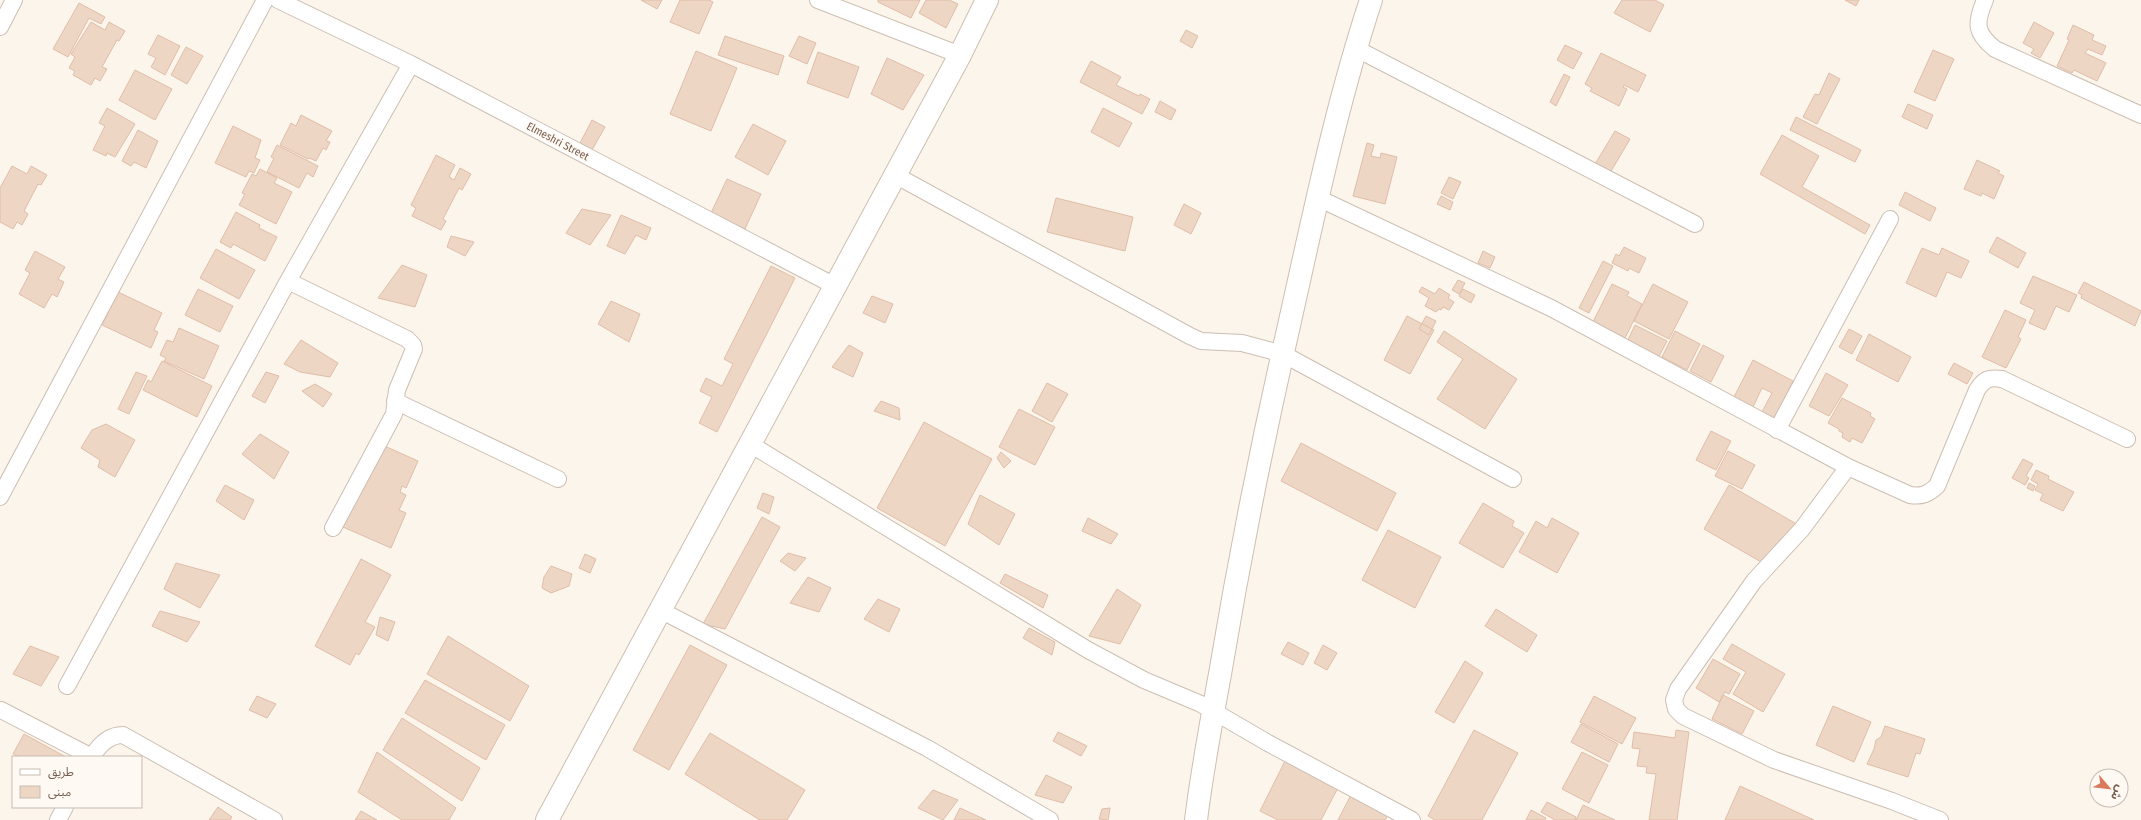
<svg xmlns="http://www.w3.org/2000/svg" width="2141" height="820" viewBox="0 0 2141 820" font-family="'Fira Sans Condensed','Noto Sans Arabic',sans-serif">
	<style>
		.building { fill: #eed6c5; stroke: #e0bda7 }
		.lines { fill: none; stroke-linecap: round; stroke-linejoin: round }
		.street-casing { stroke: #cdbeb2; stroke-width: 18 }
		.secondary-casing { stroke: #cfbeaf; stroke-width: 24 }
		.street { stroke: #fff; stroke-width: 16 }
		.secondary { stroke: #fff; stroke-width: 22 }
		.labels { text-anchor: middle; stroke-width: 3.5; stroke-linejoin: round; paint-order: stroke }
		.street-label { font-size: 11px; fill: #755d50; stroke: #fef9f2 }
	</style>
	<rect width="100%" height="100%" fill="#fbf5ec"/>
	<!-- building -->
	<path class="building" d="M641,0H662L657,9Z
		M680,0H709L713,2L699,34L670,22Z
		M878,0H920L911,18L878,2Z
		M926,0H949L958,4L946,28L919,13Z
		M1622,0H1655L1664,5L1650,32L1614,13Z
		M1845,0H1859L1856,6Z
		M79,3L105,17L101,24L89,18L68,57L53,49Z
		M91,22L105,30L109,22L125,31L119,41L117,40L102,67L107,69L100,81L95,78L91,85L73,75L75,71L69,68L75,57L71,54Z
		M2034,22L2054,33L2040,58L2031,53L2034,49L2023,43Z
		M2073,25L2094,35L2092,40L2106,46L2102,55L2088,49L2085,53L2106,63L2097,81L2074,70L2072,73L2057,66L2069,40L2067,39Z
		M1186,30L1198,36L1192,48L1180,41Z
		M158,35L180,46L165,75L151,67L156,58L148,54Z
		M725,36L784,56L778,75L718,55Z
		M799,36L816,43L807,64L789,56Z
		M1565,45L1582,53L1573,69L1557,60Z
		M186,47L203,56L187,84L171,75Z
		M1933,50L1954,59L1935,101L1914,92Z
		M696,51L737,68L711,131L670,114Z
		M818,52L859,67L848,98L807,83Z
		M1601,53L1646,75L1638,92L1624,85L1623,87L1627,89L1619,106L1590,91L1592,88L1585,84Z
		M887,58L924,75L903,110L871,94Z
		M1091,61L1121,77L1116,85L1139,96L1140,94L1150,99L1142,114L1080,82Z
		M135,70L172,89L155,120L119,100Z
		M1829,73L1840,79L1817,124L1803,117L1815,94L1819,95Z
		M1564,74L1570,77L1556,106L1550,102Z
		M1160,101L1176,110L1171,120L1155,112Z
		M1908,104L1933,115L1927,129L1902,117Z
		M107,108L135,124L115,157L107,153L106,156L93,150L105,126L99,123Z
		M1103,108L1132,123L1119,147L1091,132Z
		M301,115L332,131L326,141L330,142L326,150L323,148L316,161L309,158L308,159L280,145L291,123L296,126Z
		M1796,117L1861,150L1855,162L1790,130Z
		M592,120L605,127L592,150L580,143Z
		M753,124L786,141L768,175L735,157Z
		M233,126L261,140L255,158L260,160L254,173L249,171L246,177L215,163Z
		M138,130L158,141L146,168L134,162L131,166L122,161Z
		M1615,131L1630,139L1610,173L1595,164Z
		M1782,135L1819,156L1802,187L1870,225L1865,234L1760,174Z
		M1367,143L1374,145L1371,156L1380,158L1381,153L1397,157L1385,204L1353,196Z
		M277,145L318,166L313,177L307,173L299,188L267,172L274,158L271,157Z
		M436,155L455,165L449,177L454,180L460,168L471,174L462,190L459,188L443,219L446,221L441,230L412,216L416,208L411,205Z
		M1977,160L2000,171L1998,173L2004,176L1994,199L1982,193L1981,196L1964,189Z
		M12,166L27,174L31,166L47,175L41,185L38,184L24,211L28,214L22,225L17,222L13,229L0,222V188Z
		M260,169L277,178L274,183L292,192L276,224L239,205L245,194L242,193L252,174L256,176Z
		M1449,177L1461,182L1453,199L1441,193Z
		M727,179L761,194L745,229L711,213Z
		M1905,192L1936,208L1930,221L1899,205Z
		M1441,196L1453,202L1450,210L1437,204Z
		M1056,198L1133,217L1125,251L1047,232Z
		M1184,204L1201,213L1191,234L1174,225Z
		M582,209L611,215L590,245L566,233Z
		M236,212L260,225L259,228L277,237L265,261L233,244L231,248L220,242Z
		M621,215L651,228L646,240L636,235L625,254L607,246Z
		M451,236L474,242L465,256L447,247Z
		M1997,237L2026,253L2018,268L1989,252Z
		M1624,247L1646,258L1639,273L1629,268L1628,271L1612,263L1616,254L1619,256Z
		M1922,248L1939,255L1942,248L1969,261L1961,278L1947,272L1936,297L1906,283Z
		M216,249L255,270L239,299L200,278Z
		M35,251L65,267L58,279L64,282L57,297L52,294L44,308L19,294L30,273L25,270Z
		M1483,251L1495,257L1490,268L1478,263Z
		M1603,261L1613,266L1589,313L1579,308Z
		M402,265L427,275L415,307L378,298Z
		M771,266L795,278L717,432L699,423L712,397L700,391L706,378L722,386L733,364L724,359Z
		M2033,276L2077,295L2069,312L2056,306L2045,330L2029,323L2035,310L2020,303Z
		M1458,280L1465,283L1459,294L1452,290Z
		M2084,282L2141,311L2135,326L2081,298L2082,295L2078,293Z
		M1612,284L1629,292L1627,296L1642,304L1625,338L1593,322Z
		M1653,284L1688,302L1669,339L1634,321Z
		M1422,287L1435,294L1439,288L1450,295L1448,298L1454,302L1449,310L1443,307L1441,310L1439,309L1436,312L1425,306L1429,298L1419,292Z
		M198,289L233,306L220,332L185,315Z
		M1463,289L1475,295L1471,303L1459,296Z
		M118,292L162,313L154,330L158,332L151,348L102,325Z
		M872,296L893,304L885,323L863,313Z
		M611,301L640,314L629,342L598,324Z
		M2005,310L2026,320L2018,337L2021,339L2006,368L1982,357Z
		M1407,316L1434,330L1410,374L1384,360Z
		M1426,316L1436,321L1429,335L1419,329Z
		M1635,325L1667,341L1657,360L1626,344Z
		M179,328L219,346L204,379L164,361L166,358L160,355L167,340L173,342Z
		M1849,329L1862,336L1852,354L1839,347Z
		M1444,331L1517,379L1485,429L1437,399L1463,359L1437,342Z
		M1675,331L1700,344L1687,370L1662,357Z
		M1869,334L1911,357L1898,382L1856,360Z
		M301,340L338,363L330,377L300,372L284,364Z
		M849,345L863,353L853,377L832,367Z
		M1703,345L1724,356L1711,382L1690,371Z
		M1753,360L1793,381L1775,418L1762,412L1772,393L1762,388L1753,407L1734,397Z
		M162,361L212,386L197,417L143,390L148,380L151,382Z
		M1954,363L1973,373L1967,384L1948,374Z
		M136,372L147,376L129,414L118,409Z
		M266,372L279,376L265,403L252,396Z
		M1826,373L1848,385L1829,416L1809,406Z
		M1047,383L1068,394L1052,422L1032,411Z
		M315,384L332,394L323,407L302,391Z
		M1842,398L1871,413L1870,416L1875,419L1862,443L1852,438L1850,442L1842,437L1843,433L1839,431V429L1828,423Z
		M881,401L899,408L900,420L874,411Z
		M1019,409L1055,427L1035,465L999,447Z
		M924,422L992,459L945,546L877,508Z
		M106,424L135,440L115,477L98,467L100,460L81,448L92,430Z
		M1711,431L1731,441L1716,470L1696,460Z
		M260,434L289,452L274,479L242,454Z
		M1301,443L1396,493L1377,531L1281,481Z
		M380,444L418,461L406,488L402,486L400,492L406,495L399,510L406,513L391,548L343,527Z
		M1728,451L1755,465L1742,489L1715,476Z
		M1001,452L1011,461L1004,468L997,458Z
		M2023,459L2033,464L2026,476L2029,478L2025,485L2012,478Z
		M2036,470L2049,476L2048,479L2074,492L2063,511L2040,500L2043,494L2035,490L2038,484L2031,480Z
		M2029,483L2035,486L2033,491L2027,488Z
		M225,485L254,500L244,520L216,501Z
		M1729,485L1800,526L1775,570L1704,529Z
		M763,493L774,497L769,514L757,508Z
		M980,495L1015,514L999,545L968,524Z
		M1483,503L1514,521L1512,526L1524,533L1503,568L1459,543Z
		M762,517L780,527L725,629L703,624Z
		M1088,518L1118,534L1111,544L1082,531Z
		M1552,518L1579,533L1557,573L1519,552L1536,521L1547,528Z
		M1388,530L1441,557L1415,608L1362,580Z
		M788,553L806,558L795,571L780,561Z
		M585,554L596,559L590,573L579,568Z
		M361,559L391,575L365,622L375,627L359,655L356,653L350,665L315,646Z
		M176,563L220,575L200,608L164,589Z
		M551,566L572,574L569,586L551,593L542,588L544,577Z
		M1005,574L1048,595L1043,608L1000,583Z
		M808,577L831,588L819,612L790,603Z
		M1117,589L1141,605L1120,644L1089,636Z
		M878,599L900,609L889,632L864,619Z
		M1496,609L1537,635L1527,652L1485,626Z
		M160,611L200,622L187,642L152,626Z
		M380,617L395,622L388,641L376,635Z
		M1029,628L1055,642L1052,655L1023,638Z
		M448,636L529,686L510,721L427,674Z
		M1288,642L1309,653L1303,665L1281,654Z
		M1732,644L1785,674L1763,712L1733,694L1746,672L1723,659Z
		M690,645L727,665L669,770L633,750Z
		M1323,645L1337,653L1327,670L1314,663Z
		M30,646L59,657L41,686L13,674Z
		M1713,659L1740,674L1729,694L1725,692L1719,702L1696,688Z
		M1465,661L1483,673L1454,723L1435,712Z
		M425,680L505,725L486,760L405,713Z
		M1723,695L1754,711L1742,734L1712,719Z
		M257,696L276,704L267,718L249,710Z
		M1594,696L1636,718L1622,744L1580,722Z
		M1833,706L1871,722L1854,762L1816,745Z
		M402,718L480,768L462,801L383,750Z
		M1581,724L1618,744L1609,762L1571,742Z
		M1885,726L1925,739L1920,754L1916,753L1908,777L1867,764L1874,749L1876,740L1881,737Z
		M1474,730L1518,753L1482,820H1435L1428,816Z
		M1676,730L1689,732L1677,820H1649L1656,774L1646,773L1647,767L1637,766L1640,749L1632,748L1634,732L1675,738Z
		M1058,732L1087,746L1081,756L1053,741Z
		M710,733L805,790L787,820H760L685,774Z
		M24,734L66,757H19L13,754Z
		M377,752L456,808L449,820H402L358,792Z
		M1582,752L1608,765L1589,803L1562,789Z
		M1287,757L1340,784L1321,820H1278L1260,811Z
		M1046,775L1072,787L1063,803L1035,795Z
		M1740,786L1814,820H1725Z
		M933,790L958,800L943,820L918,808Z
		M1351,795L1388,815L1385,820H1338Z
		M1547,802L1576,817L1575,820H1555L1541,812Z
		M1583,805L1615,820H1576Z
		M218,807L232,817L230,820H209Z
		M960,808L986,820H954Z
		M1110,808L1108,820L1099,819L1102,809Z
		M1531,810L1546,818L1545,820H1526Z
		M361,811L377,820H355Z"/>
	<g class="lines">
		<defs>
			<path id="street" d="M278,0L411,64L835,286
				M818,0L960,55
				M1985,0C1975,23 1975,33 1995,49L2141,115
				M0,27L14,0
				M1355,48L1695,224
				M895,175L1190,336L1201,341L1242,343L1283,354L1513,479
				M1318,198L1551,308L1848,467L1910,495C1922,497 1928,494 1937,486L1977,390C1984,379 1989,377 2002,379L2127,439
				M288,281L407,339L413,345L414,349L397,390L394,414L333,528
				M395,401L558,479
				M1777,430L1890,219
				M750,444L1088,650L1144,680L1201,704L1268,743L1412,820
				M1848,467L1802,529L1754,581L1678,689L1674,700L1676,709L1683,716L1774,760L1892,801L1940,820
				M0,497L265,0
				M660,610L927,748L1050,820
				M67,686L288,281L411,64
				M1,710L92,757
				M92,757C99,745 108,735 123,735L274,820
				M58,820L65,807"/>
			<path id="secondary" d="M547,820L960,55L987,0
				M1196,820C1202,771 1211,723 1220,674C1238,566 1259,459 1283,352C1310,234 1333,115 1371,0"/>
		</defs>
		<!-- street casing -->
		<use href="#street" class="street-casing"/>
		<!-- secondary casing -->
		<use href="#secondary" class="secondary-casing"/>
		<!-- street -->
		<use href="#street" class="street"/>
		<!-- secondary -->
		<use href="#secondary" class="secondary"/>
	</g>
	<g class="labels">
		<!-- street labels -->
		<g class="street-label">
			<text transform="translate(558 141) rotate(28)" y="4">Elmeshri Street</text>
		</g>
	</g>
	<!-- legend -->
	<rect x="12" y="756" width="130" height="52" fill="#fef9f2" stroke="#c7bbb1"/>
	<rect x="20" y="769" width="20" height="6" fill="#ffffff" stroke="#c7bbb1"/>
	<text x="48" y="776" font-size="12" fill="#755d50">طريق</text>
	<rect x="20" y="786" width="20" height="12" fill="#eed6c5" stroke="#c7bbb1"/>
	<text x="48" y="796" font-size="12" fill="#755d50">مبنى</text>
	<!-- north arrow -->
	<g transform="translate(2109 788) rotate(118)"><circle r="19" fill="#fef9f2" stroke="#c7bbb1"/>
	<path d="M0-3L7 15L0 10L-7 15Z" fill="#da795c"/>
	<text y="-6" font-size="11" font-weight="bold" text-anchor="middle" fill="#755d50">ش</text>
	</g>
</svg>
